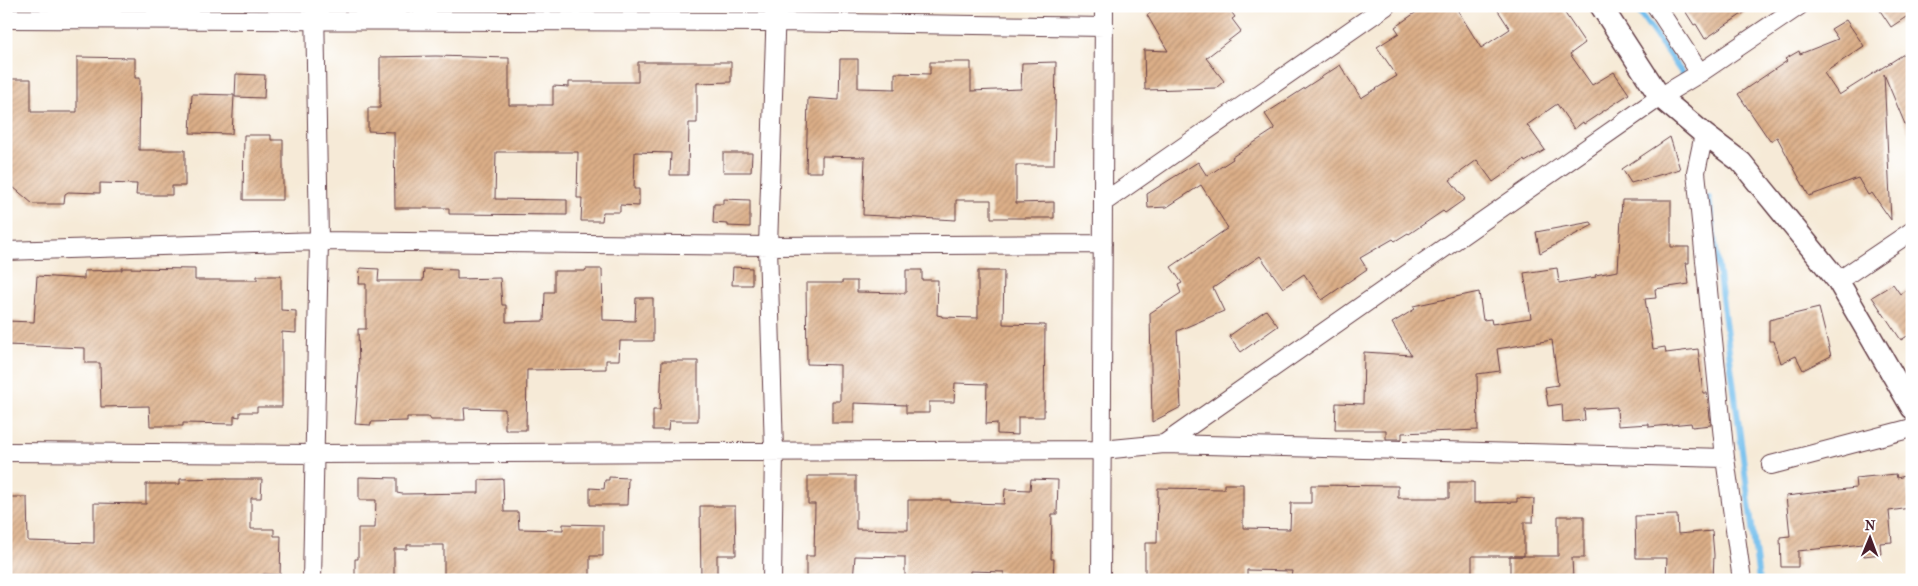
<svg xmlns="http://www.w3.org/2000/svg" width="1918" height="586" viewBox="0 0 1918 586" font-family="'IM FELL French Canon',serif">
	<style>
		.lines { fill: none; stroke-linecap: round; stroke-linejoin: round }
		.stream { stroke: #74bfed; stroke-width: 6 }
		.building { fill: url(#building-hatch) }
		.minor-casing { stroke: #643d45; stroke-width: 20 }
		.tertiary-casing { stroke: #643d45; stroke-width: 24 }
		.minor { stroke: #fff; stroke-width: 18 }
		.tertiary { stroke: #fff; stroke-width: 21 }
	</style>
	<defs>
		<pattern id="building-hatch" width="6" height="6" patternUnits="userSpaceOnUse" patternTransform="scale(1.25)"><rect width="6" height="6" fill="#dcaf88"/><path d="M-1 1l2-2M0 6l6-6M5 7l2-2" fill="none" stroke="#b48e6f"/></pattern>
	</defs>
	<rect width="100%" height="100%" fill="#fff"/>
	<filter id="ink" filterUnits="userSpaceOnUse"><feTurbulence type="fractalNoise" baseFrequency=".02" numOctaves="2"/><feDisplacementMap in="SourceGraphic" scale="10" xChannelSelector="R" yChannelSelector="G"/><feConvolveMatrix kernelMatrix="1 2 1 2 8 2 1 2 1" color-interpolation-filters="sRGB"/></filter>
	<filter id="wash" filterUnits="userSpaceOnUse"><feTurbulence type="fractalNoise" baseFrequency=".0096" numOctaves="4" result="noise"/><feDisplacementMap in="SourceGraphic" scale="20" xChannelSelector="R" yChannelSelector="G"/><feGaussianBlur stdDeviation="1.12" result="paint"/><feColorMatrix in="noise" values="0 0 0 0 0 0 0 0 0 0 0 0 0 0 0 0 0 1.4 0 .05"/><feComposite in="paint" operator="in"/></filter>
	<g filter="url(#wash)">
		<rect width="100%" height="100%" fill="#f6ead7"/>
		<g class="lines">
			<!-- stream -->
			<path class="stream" d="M1635,6L1684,76
				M1709,198L1759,580"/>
		</g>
		<g id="blocks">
			<!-- building -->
			<path class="building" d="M1161,6H1227L1235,17L1232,19L1241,31L1206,58L1224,81L1216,88L1145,90L1144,50L1168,51L1147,15Z
				M1425,6H1455L1481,48L1510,29L1495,6H1560L1585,43L1570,54L1592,85L1614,72L1629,94L1584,124L1583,122L1574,129L1557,104L1527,125L1545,150L1525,162L1524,160L1493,182L1477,160L1450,180L1465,199L1445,213L1443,211L1409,234L1408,233L1395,241L1393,239L1360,258L1367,269L1322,300L1304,274L1283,288L1260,256L1213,288L1224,311L1177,331L1181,407L1152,422L1150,313L1181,293L1178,285L1182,283L1171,267L1228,228L1201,185L1167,207L1148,208L1147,194L1198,162L1207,176L1233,159L1232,157L1275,129L1265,114L1340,65L1361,98L1397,76L1377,47L1399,33L1395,27Z
				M1682,6H1754L1705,39L1696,24L1694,25Z
				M1877,6H1912V13L1891,27Z
				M1846,20L1864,46L1824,73L1839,95L1912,49V141L1884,74L1891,220L1872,193L1868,195L1858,178L1809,196L1777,137L1770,141L1738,94L1787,61L1785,59L1799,51L1800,54L1838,39L1831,29Z
				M436,56L509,58V105H553V86L569,87V82H638V62H731V82L697,83V123H689L688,175H670L671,153L635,152L634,189H639V206L620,205V212H603L602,221H581L582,198H577L578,152H496L495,199L567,200V215L449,214V208H395L394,132L368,131V108H380V57Z
				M77,57L135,58V78H140L139,150H185V186H172V195H136L137,184L100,183V193L68,192L65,194L64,204H33L6,181V79H31V112H77Z
				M840,59H858V88L895,89V73L930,74V62H971V91L1021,89L1022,63L1056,62L1054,165H1016V203L1054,202V218H991V200H956V220L863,215L865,157L822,156V172H806L808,98L839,100Z
				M236,74L265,75L264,98L235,97Z
				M192,94L234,95L232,134L190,133Z
				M244,135H271V140H283V200H243Z
				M1670,137L1680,169L1631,183L1622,169Z
				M723,153H752L751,172H723Z
				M723,199L750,200V227L728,226V224L713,223L714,204H723Z
				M1622,200H1671V247H1689V263H1686L1689,284L1655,289L1656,298L1645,299L1653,349L1665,347L1666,353L1698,349L1703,393H1707L1711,425L1692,427L1691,423L1649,427V424L1618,426L1617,407L1584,409L1585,420L1563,422L1562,404L1548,406L1545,387L1558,385L1552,340L1497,349L1500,371L1477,374L1478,430L1402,433V439H1386V430H1335L1336,403L1363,404L1364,352L1411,355L1392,323L1415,309L1413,306L1479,292L1483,320L1491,319L1492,324L1531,318L1524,273L1557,268L1559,283L1596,277L1595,275L1618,271Z
				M1591,222L1593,225L1540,253L1536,232Z
				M733,267L752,268V285H732Z
				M122,268L195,269V280H257V276H281V310L296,311V333L282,332V407H257V412H240V417L234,416V424L183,423V426H150L149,406L101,407L100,363H85V348L6,345V321L34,322L37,276L84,279V271L122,270Z
				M360,268L379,269L378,281H423L424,269L457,270V279L500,278L502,305H506V322L544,321L545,292H554V271H585L586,269H602L603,320L635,321L636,298H653V341H620L619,360H606V369L527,370L526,430H505V409L464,408L465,420H431L429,417H407V421L371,422V425L355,424L359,371L358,329H366V284H359Z
				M906,270H922V280H938L937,315L942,316V317L978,318V271H1004L1003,324L1045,325L1044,417H1018V435L997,434V423L986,424L987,384L955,383L954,402H929V413H906V405L854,403V423H832V401H840V365L807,364L806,283H842V281H857V292L906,293Z
				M1893,284L1900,294L1912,286V333L1901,340L1872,297Z
				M1819,308L1831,356L1803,370L1796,356L1781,363L1774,341H1769V320Z
				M1266,310L1278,326L1241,352L1229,336Z
				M662,361H698V421H669L668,430H653V410H660Z
				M1896,474L1897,478L1905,476L1910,508L1889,511L1892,542L1880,543L1881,554L1864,556L1863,544L1798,551V567H1781L1780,537L1790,536L1786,496L1856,488L1855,478Z
				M808,476H856V529L908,530V500H951L950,502L970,503L1004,504L1005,489L1030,490L1031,479L1058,480L1057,514H1052L1051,559H1054L1053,580L1004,579V572L970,571V578L905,577V557L855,556L853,580L806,579V556H814L815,504H808Z
				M359,477L397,478V493L402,494L479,493V480L503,479L504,512H518L519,529L563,530V524L603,525V556H590V579L456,580V578H444V545H407V549H394V580H355V559H358V528H375L376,500H359Z
				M609,477L628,478L627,505H590V488L604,489L605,480H609Z
				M227,478V479H262L261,498H251V529H274V536H281L280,575L264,574L252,580H6V497H27L28,541L94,543V503L146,504V484H180V479Z
				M1449,482H1474V503L1517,502V498L1534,499L1533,522H1524V556H1472V579L1334,580V577H1291L1292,571L1247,570V580H1145V543H1157L1158,488L1224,489V484H1243V528L1290,529L1291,503H1311V485L1398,486V498H1449Z
				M700,506H735L736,555H717V580H701Z
				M1677,515L1678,534L1712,531L1714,555L1713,580H1666L1667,558H1636L1635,516Z
				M1558,516H1584V558H1572L1573,580H1510V556H1558Z"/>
		</g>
	</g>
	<g filter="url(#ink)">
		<use href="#blocks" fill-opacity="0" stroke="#643d45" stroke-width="1"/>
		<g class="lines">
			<defs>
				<path id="minor" d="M1656,6L1700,73
					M6,19L776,22L1104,27
					M1704,134L1696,172L1725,458L1742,580
					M1104,202L1386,6
					M6,251L319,241L768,246L1103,244
					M1838,281L1912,231
					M1164,444L1725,458
					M6,452L315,454L1102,450L1164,444L1660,97L1700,73L1799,6
					M1771,465L1912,428
					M312,580L319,241L315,6
					M772,580L774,451L768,246L776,6
					M1101,580L1104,6"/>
				<path id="tertiary" d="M1601,6L1660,97L1704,134L1741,162L1838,281L1912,408"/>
			</defs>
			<!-- minor casing -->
			<use href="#minor" class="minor-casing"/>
			<!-- tertiary casing -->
			<use href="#tertiary" class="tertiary-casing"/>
			<!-- minor -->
			<use href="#minor" class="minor"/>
			<!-- tertiary -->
			<use href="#tertiary" class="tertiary"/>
		</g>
	</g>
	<!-- margin -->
	<rect width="1918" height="586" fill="none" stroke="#fff" stroke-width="25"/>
	<!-- north arrow -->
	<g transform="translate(1870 538) rotate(1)" stroke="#ffffff" stroke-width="4" paint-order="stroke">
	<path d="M0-4L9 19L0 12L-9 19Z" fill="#4a1f2b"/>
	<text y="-8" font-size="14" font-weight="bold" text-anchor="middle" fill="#4a1f2b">N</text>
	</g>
</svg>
